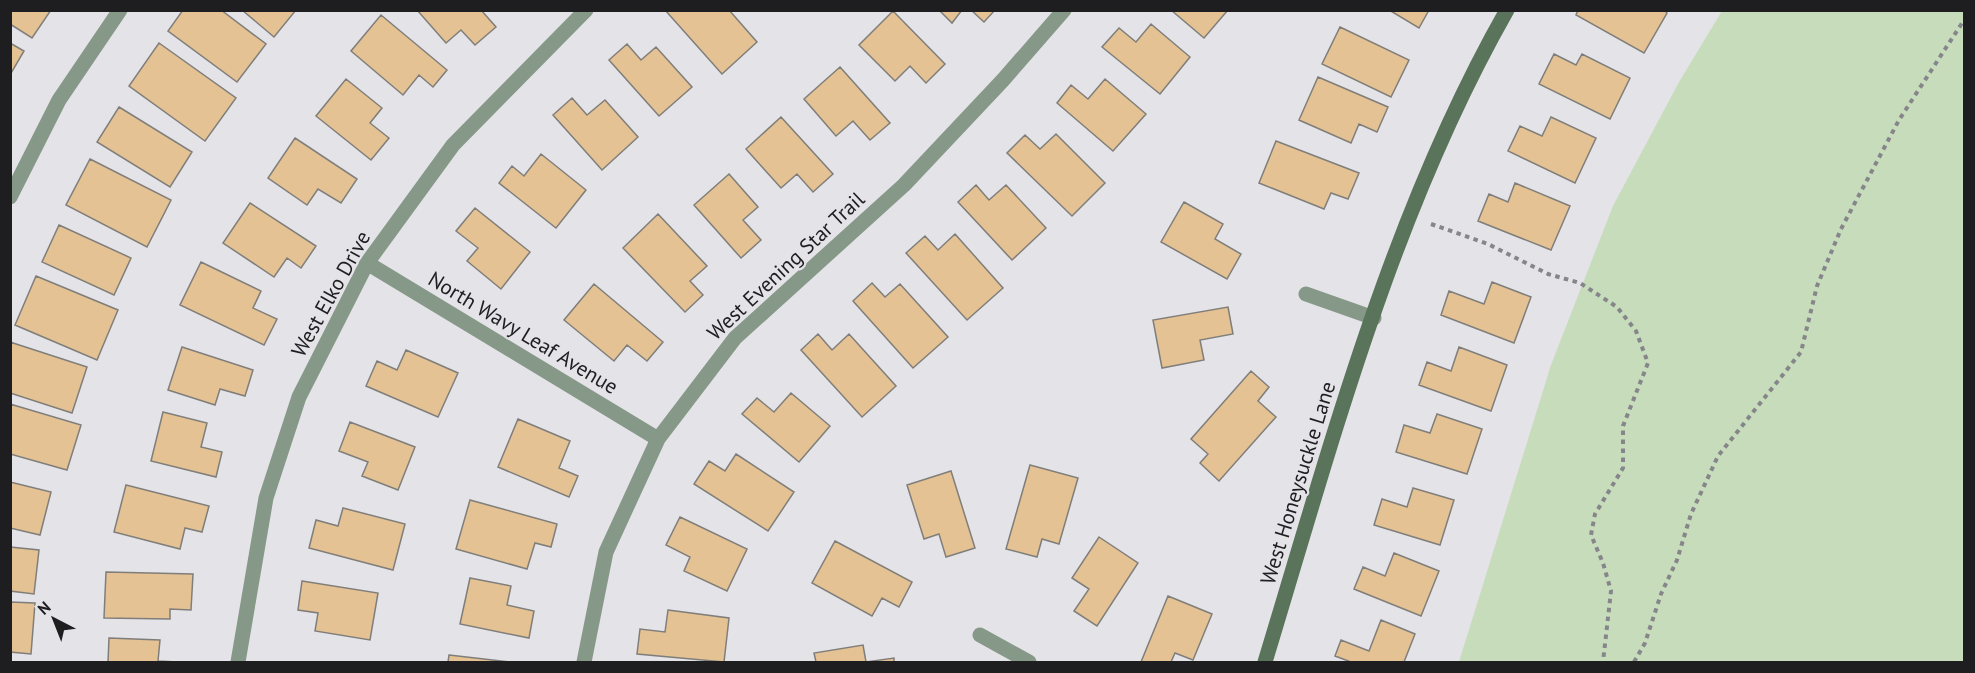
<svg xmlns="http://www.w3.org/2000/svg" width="1975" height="673" viewBox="0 0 1975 673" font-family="'PT Sans',sans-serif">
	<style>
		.green { fill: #c6dcbb }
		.building { fill: #e4c293; stroke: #807e7a; stroke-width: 1.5 }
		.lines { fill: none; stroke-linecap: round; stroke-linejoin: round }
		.path { stroke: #86868a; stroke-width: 4; stroke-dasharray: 4.5 4.5; stroke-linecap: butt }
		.street { stroke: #869887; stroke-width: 15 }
		.secondary { stroke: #59745b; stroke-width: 15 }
		.labels { text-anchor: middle; stroke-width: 4.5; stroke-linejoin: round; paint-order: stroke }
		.street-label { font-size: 21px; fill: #1e1e20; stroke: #e3e3e8 }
	</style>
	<rect width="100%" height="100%" fill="#e3e3e8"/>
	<!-- green -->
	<path class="green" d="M1722,11H1964V662H1459L1551,365L1613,206L1679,82Z"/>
	<!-- building -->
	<path class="building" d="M10,10H51L32,38L10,24Z
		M183,10H221L266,44L237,82L168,31Z
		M242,10H296L274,37Z
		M417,10H481L496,27L475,45L461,30L446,43Z
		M665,10H729L757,42L722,74Z
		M939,10H962L952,23Z
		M971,10H995L984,22Z
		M1171,10H1228L1204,38Z
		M1389,10H1429L1419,28Z
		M1578,10H1664L1667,13L1644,53L1576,15Z
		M893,11L945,64L926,83L910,66L895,81L859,45Z
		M381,15L447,70L433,87L419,75L403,95L351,51Z
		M1151,24L1190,57L1160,94L1102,47L1119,28L1136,42Z
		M1340,27L1409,60L1391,97L1322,64Z
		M10,43L24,51L10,75Z
		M159,43L236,98L205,141L129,86Z
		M627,44L641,60L656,47L692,87L659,116L609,60Z
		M1554,54L1576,65L1582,54L1630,78L1610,119L1539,84Z
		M840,67L890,123L870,140L853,121L836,136L804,99Z
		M1318,77L1388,107L1377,132L1359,124L1351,143L1299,120Z
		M346,79L382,108L370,123L389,138L371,160L316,116Z
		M1105,79L1146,114L1113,151L1057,103L1071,85L1088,99Z
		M572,98L587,115L605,100L638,137L602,170L553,115Z
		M119,107L192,152L170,187L97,142Z
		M781,117L833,174L813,192L797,174L781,188L746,149Z
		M1551,117L1596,138L1575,183L1508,151L1520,126L1542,136Z
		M1056,134L1105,183L1072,216L1007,153L1025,135L1040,149Z
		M295,138L357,179L341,203L318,189L307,205L268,178Z
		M1276,141L1359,173L1348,199L1331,193L1324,209L1259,183Z
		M541,154L586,190L556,228L499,183L512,166L524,176Z
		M90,159L171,200L147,247L66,205Z
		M729,174L758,207L743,220L761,240L741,258L694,205Z
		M1515,183L1570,206L1551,250L1478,221L1489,194L1508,202Z
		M976,185L989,200L1006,185L1046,228L1012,260L958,202Z
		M1184,202L1223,224L1215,239L1241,254L1227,279L1161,242Z
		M250,203L316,246L301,268L287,258L274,277L223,243Z
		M475,208L530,252L501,289L467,261L478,248L456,231Z
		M658,214L707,266L690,281L703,295L685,312L623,248Z
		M59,225L131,258L114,295L42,262Z
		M955,234L1003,288L967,320L906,253L925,236L938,250Z
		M201,262L261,291L253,308L277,319L264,345L180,305Z
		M36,276L118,310L97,360L15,325Z
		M1492,282L1531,297L1514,343L1441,315L1449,291L1484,304Z
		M872,283L885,297L900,284L948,337L913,368L853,301Z
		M594,284L663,342L647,361L627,345L614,361L564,320Z
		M1228,307L1233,334L1200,340L1204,360L1162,368L1153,320Z
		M818,334L832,350L849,334L896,386L862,417L801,350Z
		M10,342L87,367L72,413L10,393Z
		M182,347L253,370L245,396L220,389L215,405L168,390Z
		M1459,347L1507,365L1491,411L1419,385L1427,362L1451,371Z
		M406,350L458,373L438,417L366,386L377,361L397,370Z
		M1251,371L1269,387L1258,401L1276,417L1219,481L1200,463L1208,454L1191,439Z
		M791,393L830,426L799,462L742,414L757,398L774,412Z
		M10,404L81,425L67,470L10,454Z
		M163,412L207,423L201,447L222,452L216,477L151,461Z
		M1437,414L1482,429L1467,474L1396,452L1404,425L1430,433Z
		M518,419L570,441L559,468L578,476L569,497L498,467Z
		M350,422L415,447L398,490L362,476L368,462L339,451Z
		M736,454L794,492L768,531L694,484L709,461L725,471Z
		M1030,465L1078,478L1059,544L1042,539L1037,557L1006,549Z
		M951,471L975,548L946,557L939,534L924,539L907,485Z
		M10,482L51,492L40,535L10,528Z
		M126,485L209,506L202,532L185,528L180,549L114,532Z
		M1413,488L1454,500L1440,545L1374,525L1382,499L1407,507Z
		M470,500L557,524L551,547L535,543L527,569L456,549Z
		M343,508L405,524L393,570L309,548L316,520L338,526Z
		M680,517L747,549L727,591L684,571L690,557L666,545Z
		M1099,537L1138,563L1097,626L1074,611L1089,589L1072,578Z
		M835,541L912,582L899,607L882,598L872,616L812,583Z
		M10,547L39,550L34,594L10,591Z
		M1394,553L1439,571L1421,616L1354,589L1363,567L1385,576Z
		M106,572L193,574L191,610L170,609V619L104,618Z
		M470,578L511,586L507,605L534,611L529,638L460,624Z
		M302,581L378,593L370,640L315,631L318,613L298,610Z
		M1168,596L1212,614L1193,660L1175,653L1171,662H1141Z
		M10,602L35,603L31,654L10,652Z
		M668,610L729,618L724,662L637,654L640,629L665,632Z
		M1381,620L1415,634L1404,662H1351L1335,656L1341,640L1369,651Z
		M109,638L160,640L158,661L178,662H108Z
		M863,645L866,662L894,658V662H816L814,653Z
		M449,655L510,662H448Z"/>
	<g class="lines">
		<!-- path -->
		<path class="path" d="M1431,224L1488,244L1548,274L1580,283L1617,307L1636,331L1648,363L1623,426V468L1595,514L1591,535L1603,563L1611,591L1603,662
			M1634,662L1645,643L1661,594L1677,560L1691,514L1718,456L1801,352L1817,286L1841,229L1899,120L1964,20"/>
		<!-- street -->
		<path class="street" d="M10,197L59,100L120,10
			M367,263L658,439
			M1306,294L1374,318
			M980,635L1029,662
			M238,662L266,498L299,397L367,263L453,145L586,10
			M584,662L606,552L658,439L735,338L904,185L1003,80L1064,10"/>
		<!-- secondary -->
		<path class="secondary" d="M1265,662C1332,442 1392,212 1507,10"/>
	</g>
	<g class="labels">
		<!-- street labels -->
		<g class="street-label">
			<text transform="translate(786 266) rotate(-43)" y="7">West Evening Star Trail</text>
			<text transform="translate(331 294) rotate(-61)" y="7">West Elko Drive</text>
			<text transform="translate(523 333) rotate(31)" y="7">North Wavy Leaf Avenue</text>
			<text transform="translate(1298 483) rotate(-73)" y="7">West Honeysuckle Lane</text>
		</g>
	</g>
	<!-- border -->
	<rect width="1975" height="673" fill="none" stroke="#1e1e20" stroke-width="24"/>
	<!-- north arrow -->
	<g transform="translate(54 619) rotate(318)" stroke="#e3e3e8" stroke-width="4.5" paint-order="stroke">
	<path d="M0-4.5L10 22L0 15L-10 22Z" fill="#1e1e20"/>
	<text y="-9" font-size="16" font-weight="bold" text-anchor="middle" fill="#1e1e20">N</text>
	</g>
</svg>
